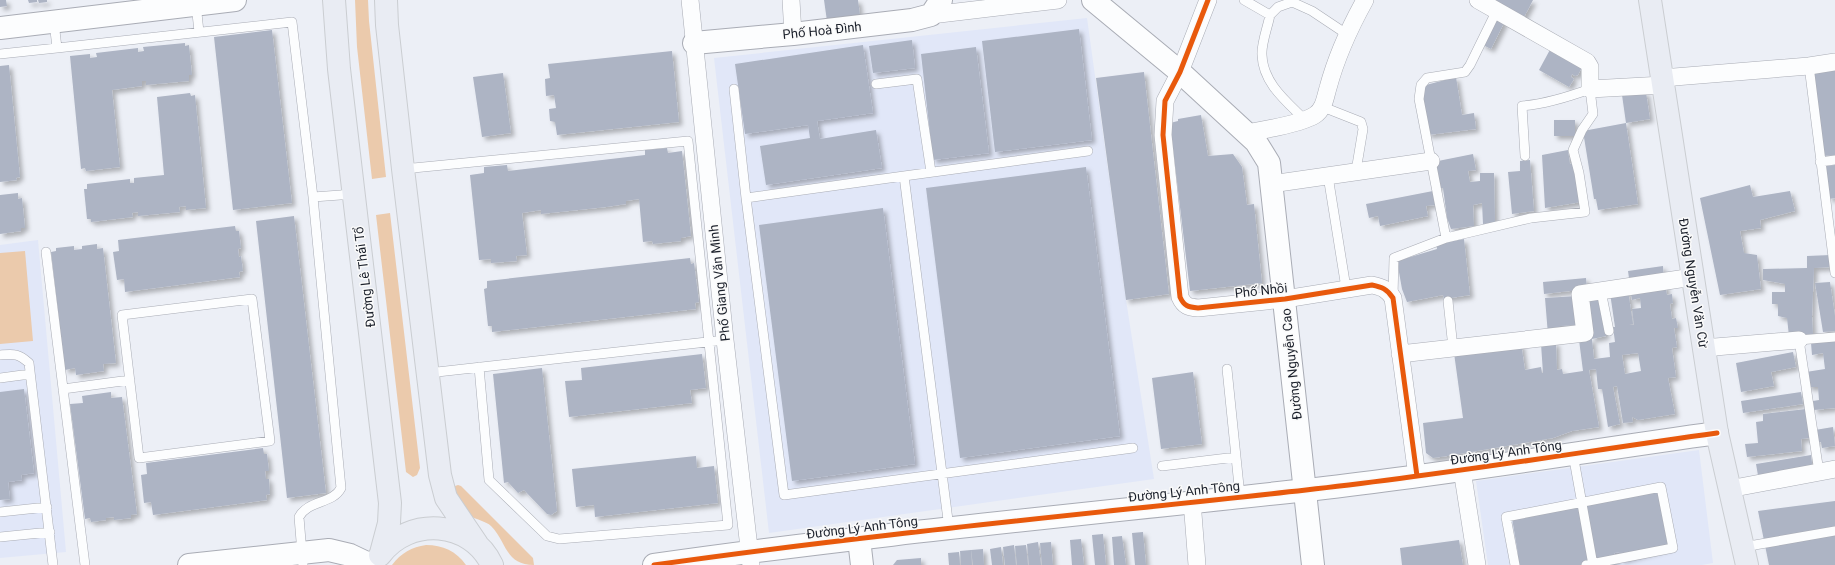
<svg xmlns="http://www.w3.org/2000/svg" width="1835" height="565" viewBox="0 0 1835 565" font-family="Roboto,sans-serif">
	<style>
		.built { fill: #e1e7f8 }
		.green { fill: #ebcaac }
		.building { fill: #adb4c4; fill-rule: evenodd; filter: url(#shadow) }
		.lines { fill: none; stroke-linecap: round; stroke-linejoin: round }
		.service-casing { stroke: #a9acb5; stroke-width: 10 }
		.minor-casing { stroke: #a9acb5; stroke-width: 18 }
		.tertiary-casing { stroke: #a9acb5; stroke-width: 24 }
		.secondary-casing { stroke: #a9acb5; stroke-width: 24 }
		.primary-casing { stroke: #cacdd1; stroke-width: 24 }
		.service { stroke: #fcfdfe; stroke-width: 9 }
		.minor { stroke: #fcfdfe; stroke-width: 17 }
		.tertiary { stroke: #fcfdfe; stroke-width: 22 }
		.secondary { stroke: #fcfdfe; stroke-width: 22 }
		.primary { stroke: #e9ecf3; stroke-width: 22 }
		.cycleway-casing { stroke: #fafafa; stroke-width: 8 }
		.cycleway { stroke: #e8590c; stroke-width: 5 }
		.labels { text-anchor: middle; stroke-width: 3; stroke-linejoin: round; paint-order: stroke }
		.street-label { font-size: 13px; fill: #1b202b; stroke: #fafafa }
	</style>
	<defs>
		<filter id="shadow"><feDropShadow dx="3.5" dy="3.5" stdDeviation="2" flood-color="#0004"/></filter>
	</defs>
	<rect width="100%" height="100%" fill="#eceff6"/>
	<!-- built -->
	<path class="built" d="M1087,18L1126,300L1154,479L769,533L714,58Z
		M38,240L66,552L0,558V245Z
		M1699,450L1713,563L1702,565H1488L1476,481Z"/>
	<!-- green -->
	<path class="green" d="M355,0H368L369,21L386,177L372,179L357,47Z
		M390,213L420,468L417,475L413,477L406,472L376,215Z
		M25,251L33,341L0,344V253Z
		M458,485L461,486L533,558L534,565C505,565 507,542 491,526C486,521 476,520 469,515C462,508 451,496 455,486Z
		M426,545C443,545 456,551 466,565H392C401,553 412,547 426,545Z"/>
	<!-- building -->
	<path class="building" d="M0,0H6L7,6L0,7Z
		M28,0H37V2L29,3Z
		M38,0H47V2L39,3Z
		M824,0H858L860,15L827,21Z
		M1496,0H1533L1523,19L1494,4Z
		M1496,16L1505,21L1491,49L1481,44Z
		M1079,29L1092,140L995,152L982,41Z
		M272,30L292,203L233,210L214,37Z
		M912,40L915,68L873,73L869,46Z
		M185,43V46L189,45L192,75H189V81L146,85V81H142V86L112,90L120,167L86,171L85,168L81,169L70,56L90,54V58L97,57L96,53L138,48V52L144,51L143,47Z
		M863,45L873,113L817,121L820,139L876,130L882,168L766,185L760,146L810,138L808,125L745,134L735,64Z
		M1552,46L1582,67L1578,75L1575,76L1572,74L1571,77L1574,79L1569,87L1539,70Z
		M976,47L989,153L933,160L921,54Z
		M672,51L679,122L557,135L555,122L550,121L549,109L556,108L554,95L546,96L545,79L550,78L548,64Z
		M9,65L20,177L16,178L17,180L0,182V66Z
		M1835,69V155L1823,156L1814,71Z
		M1144,72L1169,294L1126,300L1096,78Z
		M503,73L511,133L482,137L473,77Z
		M1456,77L1462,115L1474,113L1476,129L1428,135L1421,99L1426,85Z
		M1646,92L1650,119L1626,123L1622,95Z
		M190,93L191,96L195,95L206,208L186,210V206L179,207L180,212L138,216V212L132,213L133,217L91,222V219H87L84,189H87V184L130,179V183H134V178L164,175L157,97Z
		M1201,115L1208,156L1233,154L1242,167L1247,205L1254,204L1262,283L1190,291L1170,123L1178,121V119Z
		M1554,120H1575V136H1554Z
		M1626,123L1638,204L1598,210L1596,199H1594L1583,131Z
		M667,148L668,153L682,151L691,236L681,238V241L653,244L652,241L643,242L639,199L626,201V204L606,207L541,214V210L522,213L527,255L516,256L517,261L491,263V259L479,260L470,175L484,173V167L507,165L508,171L645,155V150Z
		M1568,150L1570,164L1575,163L1581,202L1545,208L1542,155Z
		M1473,154L1476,170L1468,171L1470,182L1480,181V173H1494L1495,223L1483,224L1482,203L1473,205L1474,226L1451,229L1447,218L1443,188H1439L1433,162Z
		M1530,160L1534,211L1512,214L1508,172L1520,171V161Z
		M1835,165V198L1829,199L1825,166Z
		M1086,167L1120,436L960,458L926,188Z
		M1750,185L1753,197L1790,191L1795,211L1760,220L1761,228L1740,231L1744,253L1757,255L1761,289L1720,295L1700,198Z
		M1433,191L1435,205L1426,206L1428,216L1380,226L1378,216L1369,218L1366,204Z
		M18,193V199L22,198L25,228H21V231L0,234V195Z
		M883,208L915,464L792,481L759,225Z
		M294,216L326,493L287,498L256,221Z
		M235,226L236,231H239L241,248L238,249L239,257L241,256L243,271L239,272L240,277L125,292L124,279L117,280L113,252L119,251L118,240Z
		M1464,239L1470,295L1444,299L1443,295L1407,302L1402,289L1397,261L1437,249L1436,244Z
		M97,244V249L103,248L116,363L103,364L104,371L76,375L75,368L65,370L51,252L56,251V248L74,246V250L82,249V246Z
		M1831,255V267L1814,268L1812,316L1813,334L1789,336L1787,318L1778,316V304H1772V292H1785V284L1763,280V269L1807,268V256Z
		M690,258L691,264L694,263L699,302L695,303L696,309L492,332V326H488L484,289L487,288V281Z
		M1663,266L1664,280L1630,285L1628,271Z
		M1586,278L1587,289L1544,294L1543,282Z
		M1830,282L1835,316V331L1823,332L1815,283Z
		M1665,283L1667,295L1672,294L1673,303L1670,304L1672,319L1676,318L1678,328H1674L1677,347L1672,348L1676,377L1668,378L1675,414L1638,420L1632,417L1633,422L1623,423L1617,386L1613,387L1620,424L1608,427L1602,389H1598L1596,369L1589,370L1599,427L1572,431L1553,438L1447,456L1433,458L1426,453L1423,423L1463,418L1454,353L1521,343L1525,370L1541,367L1542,373H1543L1541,344L1556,342L1557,370L1562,369L1563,374L1583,371L1579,340L1592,339L1586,299L1600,296L1606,336L1592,339L1594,359L1610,357L1609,343L1615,342L1613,327H1615L1610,293L1628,290L1633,324H1629L1634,325L1632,309L1641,308L1640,298L1632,300L1630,289ZM1638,353L1641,371L1625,374L1622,355Z
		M1577,296L1578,325L1560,326V333L1548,335L1545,298Z
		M1835,340V408L1814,410L1813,401L1819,400L1818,387H1808L1806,372L1825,369L1823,353L1812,355L1811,343Z
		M1793,352L1796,367L1771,372L1774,386L1741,392L1736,363Z
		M702,354L706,388L690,390L692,403L569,417L565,381L582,380L581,368Z
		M542,368L557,511L551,515L547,514L524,490L518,493L508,482L504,483L493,374Z
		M1193,372L1202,444L1161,449L1152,378Z
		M24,389L34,473L21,475L22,480L8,482L10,499L0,500V392Z
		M111,392V398L122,397L137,514L131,515V518L114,520V517L106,518V520L91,522L90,518L85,519L70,404L83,403L82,396Z
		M1801,392L1803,404L1743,413L1741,401Z
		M1806,409L1809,438L1801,439L1802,451L1747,457L1745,444L1758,443L1756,422L1763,421V414Z
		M1833,427L1835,446L1822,448L1821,442L1817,443L1815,430Z
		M263,448L264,454H267L269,471H265L266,479H269L270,494L266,495L267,500L153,515L151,502L144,503L141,475L147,474L146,463Z
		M1811,455L1813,472L1759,481L1756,464Z
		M696,456L697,468L714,466L718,503L595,517L594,505L576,507L572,469Z
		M1657,490L1668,547L1621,560L1619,552L1614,553L1616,562L1603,565H1512L1510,555L1518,554L1512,518Z
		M1835,501V565H1769L1758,511Z
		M1143,532L1146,565H1135L1132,533Z
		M1103,534L1106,565H1095L1092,535Z
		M1122,536L1126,565H1114L1112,537Z
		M1081,539L1084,565H1072L1070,540Z
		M1459,540L1463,565H1402L1400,548Z
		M1038,542L1041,565H1029L1027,544Z
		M1051,542L1053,565H1042L1040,543Z
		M1014,545L1016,565H1005L1003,547Z
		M1026,545L1028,565H1017L1015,546Z
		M1001,547L1003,565H992L990,549Z
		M983,549L984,565H973L971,550Z
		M971,550L972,565H961L960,551Z
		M959,552L960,565H949L948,553Z
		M921,558V565H893L897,560Z"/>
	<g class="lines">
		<defs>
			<path id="service" d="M1244,0L1270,15C1268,26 1261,44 1262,55C1263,83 1286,101 1304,119
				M196,4L199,32
				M1270,15L1278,7L1292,2L1312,11L1348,35
				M57,48L292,22L313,197
				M0,54L57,48L54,22
				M1809,66L1835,273
				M876,84L917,79L931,172
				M734,89L746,198L904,176
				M1323,107L1361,122L1363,129L1356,171
				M1820,162L1835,160
				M403,169L688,141L728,525L559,539L547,536L489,480L479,367
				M1328,176L1346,288
				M746,198L784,495L1133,448
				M1446,238L1419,99L1421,85L1427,78L1465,72L1470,65L1496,12
				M46,252L85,565
				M1601,291L1609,331
				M1393,297L1394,258L1446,238L1531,218L1585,212L1579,173L1573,150L1582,130L1593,114L1590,89C1568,97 1545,104 1522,106L1525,156
				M252,299L270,441L139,458L122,315Z
				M1448,301L1453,348
				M0,355C14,354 18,353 29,363L53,565
				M1227,369L1240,496
				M428,373L725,340
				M0,378L30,374
				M63,389L130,380
				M1573,454L1593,565
				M1162,466L1236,457
				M1819,472L1799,340L1835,337
				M0,512L47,507
				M949,528L904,176L1088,151
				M0,537L50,532
				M1743,547L1835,531
				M303,565L299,517C308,500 333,504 341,488L313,197L354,194
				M1515,565L1506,517L1661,487L1673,548L1586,565"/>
			<path id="minor" d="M690,0L725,340L751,565
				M791,0L793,34
				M1208,0L1180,72L1165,101L1163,135L1180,297C1184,306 1188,307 1198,308L1285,299L1372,285C1382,287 1387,289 1393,298L1417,476
				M1478,0L1587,62L1590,67V89L1663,85
				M931,15L1058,0
				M1662,78L1809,66L1835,62
				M1246,133C1264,130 1301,124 1315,115C1324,109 1325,98 1328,88C1336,58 1350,27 1365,0
				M1271,184L1431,161
				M1703,348L1799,340
				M1400,354L1585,333L1580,294L1693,277
				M1462,470L1477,565
				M1729,489L1835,469
				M1192,501L1197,565"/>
			<path id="tertiary" d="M0,28L235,0
				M694,43L793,34L912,20L931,15L941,0
				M654,565C871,534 1089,514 1306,490C1443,475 1580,452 1717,433"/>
			<path id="secondary" d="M1093,0L1180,72L1256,142L1269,163L1313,565
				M859,539L862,565
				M189,565L329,550L350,555L371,565"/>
			<path id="primary" d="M334,0L339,69L390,503L389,523L381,553
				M386,0L387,25L403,169L440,475L446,498L477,544
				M1650,0L1717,433L1747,565
				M380,555C409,516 471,520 492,565"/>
		</defs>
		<!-- service casing -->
		<use href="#service" class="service-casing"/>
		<!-- minor casing -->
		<use href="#minor" class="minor-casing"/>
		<!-- tertiary casing -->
		<use href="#tertiary" class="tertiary-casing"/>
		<!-- secondary casing -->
		<use href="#secondary" class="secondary-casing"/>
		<!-- primary casing -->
		<use href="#primary" class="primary-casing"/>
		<!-- service -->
		<use href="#service" class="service"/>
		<!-- minor -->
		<use href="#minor" class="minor"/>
		<!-- tertiary -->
		<use href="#tertiary" class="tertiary"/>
		<!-- secondary -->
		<use href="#secondary" class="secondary"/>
		<!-- primary -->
		<use href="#primary" class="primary"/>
		<defs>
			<path id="cycleway" d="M1208,0L1180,72L1165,101L1163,135L1180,297C1184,306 1188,307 1198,308L1285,299L1372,285C1382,287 1387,289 1393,298L1417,476
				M654,565C871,534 1089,514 1306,490C1443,475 1580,452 1717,433"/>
		</defs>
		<!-- cycleway casing -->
		<use href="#cycleway" class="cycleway-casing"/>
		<!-- cycleway -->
		<use href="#cycleway" class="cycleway"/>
	</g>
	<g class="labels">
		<!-- street labels -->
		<g class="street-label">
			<text transform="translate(822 30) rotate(-6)" y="5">Phố Hoà Đình</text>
			<text transform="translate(364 277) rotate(-97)" y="5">Đường Lê Thái Tổ</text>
			<text transform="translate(719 283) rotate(-96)" y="5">Phố Giang Văn Minh</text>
			<text transform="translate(1694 283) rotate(81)" y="5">Đường Nguyễn Văn Cừ</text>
			<text transform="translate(1261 290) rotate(-6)" y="5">Phố Nhồi</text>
			<text transform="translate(1291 364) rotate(-96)" y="5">Đường Nguyễn Cao</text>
			<text transform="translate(1506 452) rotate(-8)" y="5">Đường Lý Anh Tông</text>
			<text transform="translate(1184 491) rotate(-6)" y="5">Đường Lý Anh Tông</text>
			<text transform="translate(862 527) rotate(-7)" y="5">Đường Lý Anh Tông</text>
		</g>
	</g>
</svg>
